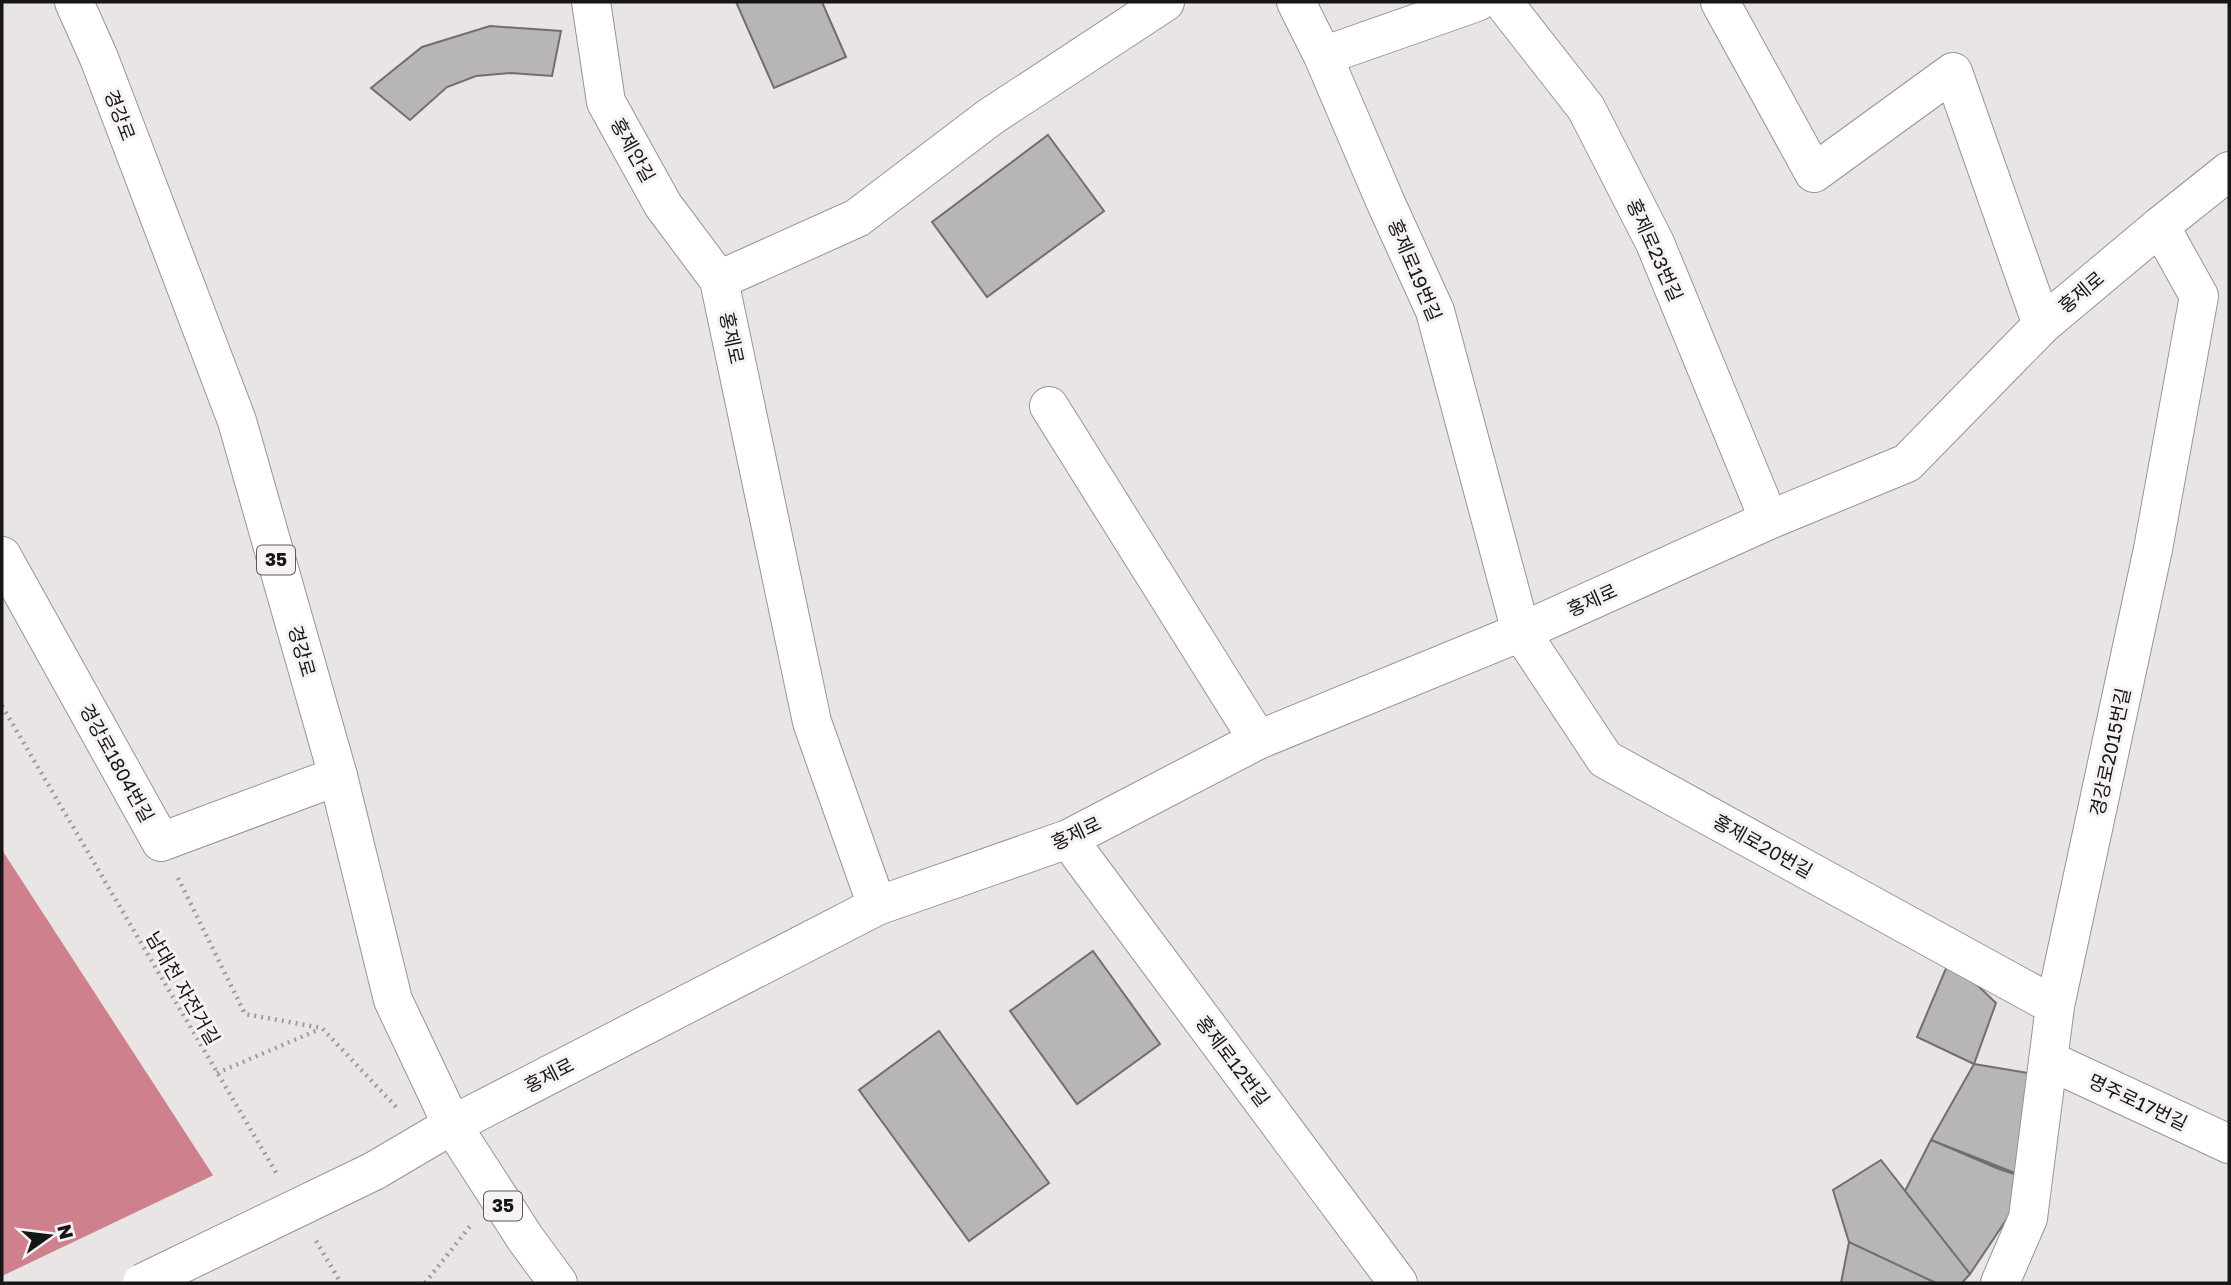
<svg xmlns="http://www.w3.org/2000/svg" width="2231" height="1285" viewBox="0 0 2231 1285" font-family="'Golos Text','Noto Sans KR',sans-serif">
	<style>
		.water { fill: #ce808d }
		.pier { fill: #e9e5e5 }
		.building { fill: #b8b5b5; stroke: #726e6f; stroke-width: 2 }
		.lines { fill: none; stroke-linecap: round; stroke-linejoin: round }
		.minor-casing { stroke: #979494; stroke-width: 40 }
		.major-casing { stroke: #979494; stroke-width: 40 }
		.path { stroke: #9f9c9c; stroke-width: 4.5; stroke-dasharray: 2 5; stroke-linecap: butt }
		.minor { stroke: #fff; stroke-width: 38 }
		.major { stroke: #fff; stroke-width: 38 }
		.minor-bridge-casing { stroke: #979494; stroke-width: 40; stroke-linecap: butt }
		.minor-bridge { stroke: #fff; stroke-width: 38 }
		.labels { text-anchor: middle; stroke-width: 6; stroke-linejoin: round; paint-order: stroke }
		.shield { fill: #f6f2f3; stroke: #5a5858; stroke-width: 2 }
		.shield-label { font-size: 18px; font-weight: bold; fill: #171616 }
		.street-label { font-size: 19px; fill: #171616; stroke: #f6f2f3 }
	</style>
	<rect width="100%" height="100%" fill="#e9e5e5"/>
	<!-- water -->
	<path class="water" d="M2,850L283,1283H2Z"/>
	<!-- pier -->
	<path class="pier" d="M216,1174L286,1283H2V1276Z"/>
	<!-- building -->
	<path class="building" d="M736,2H822L846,57L774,88Z
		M490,26L561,31L552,76L511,73L476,76L447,87L410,120L371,88L422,47Z
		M1048,135L1104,211L987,297L932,222Z
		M1093,951L1160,1044L1077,1104L1010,1011Z
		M1950,959L1996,1003L1974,1064L1917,1037Z
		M939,1031L1049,1183L969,1241L859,1090Z
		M1974,1064L2046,1076L2033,1180L1931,1140Z
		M1931,1140L1999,1169L2033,1180L1970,1274L1905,1191Z
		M1881,1160L1970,1274L1962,1283H1936L1849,1242L1833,1190Z
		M1849,1242L1936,1283H1841Z"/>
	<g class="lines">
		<defs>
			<path id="minor" d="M591,2L606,102L663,205L719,280
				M1296,2L1323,56L1385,201L1435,311L1521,632L1605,759L2055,1006
				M1503,2L1586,108L1655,243L1769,520
				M1720,2L1814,173L1953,72L2042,325
				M1323,56L1477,2
				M1049,406L1258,740
				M2,556L161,842L338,776
				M1068,839L1398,1283
				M877,906L812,722L719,280L857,218L990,117L1165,2
				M2048,1060L2229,1144
				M374,1171L452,1125L877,906L1068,839L1258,740L1521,632L1769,520L1907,463L2042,325L2160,226L2229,171
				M2000,1283L2028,1218L2055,1006L2153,549L2199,296L2160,226"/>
			<path id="major" d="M74,2L99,58L237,421L338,776L393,1000L452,1125L525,1238L558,1283"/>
		</defs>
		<!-- minor casing -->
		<use href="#minor" class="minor-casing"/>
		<!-- major casing -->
		<use href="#major" class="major-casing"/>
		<!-- path -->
		<path class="path" d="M2,706L278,1176
			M178,878L245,1014L322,1028L398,1109
			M217,1073L320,1029
			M316,1241L341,1283
			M425,1283L471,1225"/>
		<!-- minor -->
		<use href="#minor" class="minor"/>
		<!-- major -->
		<use href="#major" class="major"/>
		<defs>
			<path id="minor-bridge" d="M142,1283L374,1171"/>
		</defs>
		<!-- minor-bridge casing -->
		<use href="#minor-bridge" class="minor-bridge-casing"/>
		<!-- minor-bridge -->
		<use href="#minor-bridge" class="minor-bridge"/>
	</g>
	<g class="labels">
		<!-- shield labels -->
		<g class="shield">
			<rect x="257" y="545.5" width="38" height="29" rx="5"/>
			<rect x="484" y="1191.5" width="38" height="29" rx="5"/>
		</g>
		<g class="shield-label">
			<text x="276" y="566">35</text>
			<text x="503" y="1212">35</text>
		</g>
		<!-- street labels -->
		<g class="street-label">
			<text transform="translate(120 115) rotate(69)" y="7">경강로</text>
			<text transform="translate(633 150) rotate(61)" y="7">홍제안길</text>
			<text transform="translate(1655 250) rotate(66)" y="7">홍제로23번길</text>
			<text transform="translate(1415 270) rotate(67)" y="7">홍제로19번길</text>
			<text transform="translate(2081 292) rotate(-40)" y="7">홍제로</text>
			<text transform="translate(732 338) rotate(78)" y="7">홍제로</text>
			<text transform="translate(1592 600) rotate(-24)" y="7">홍제로</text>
			<text transform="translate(302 651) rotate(74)" y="7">경강로</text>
			<text transform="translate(2110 752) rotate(-78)" y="7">경강로2015번길</text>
			<text transform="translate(117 763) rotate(61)" y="7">경강로1804번길</text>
			<text transform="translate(1076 833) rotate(-25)" y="7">홍제로</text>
			<text transform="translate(1763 846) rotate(29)" y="7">홍제로20번길</text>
			<text transform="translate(183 988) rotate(60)" y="7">남대천 자전거길</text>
			<text transform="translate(1233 1061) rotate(53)" y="7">홍제로12번길</text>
			<text transform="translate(549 1075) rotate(-27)" y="7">홍제로</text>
			<text transform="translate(2138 1102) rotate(25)" y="7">명주로17번길</text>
		</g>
	</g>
	<!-- border -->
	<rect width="2231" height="1285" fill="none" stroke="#171616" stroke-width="7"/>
	<!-- north arrow -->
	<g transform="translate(49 1236) rotate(76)" stroke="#f6f2f3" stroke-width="5" paint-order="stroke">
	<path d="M0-5L12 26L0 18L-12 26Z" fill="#171616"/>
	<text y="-10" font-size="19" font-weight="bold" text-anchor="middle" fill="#171616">N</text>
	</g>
</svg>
